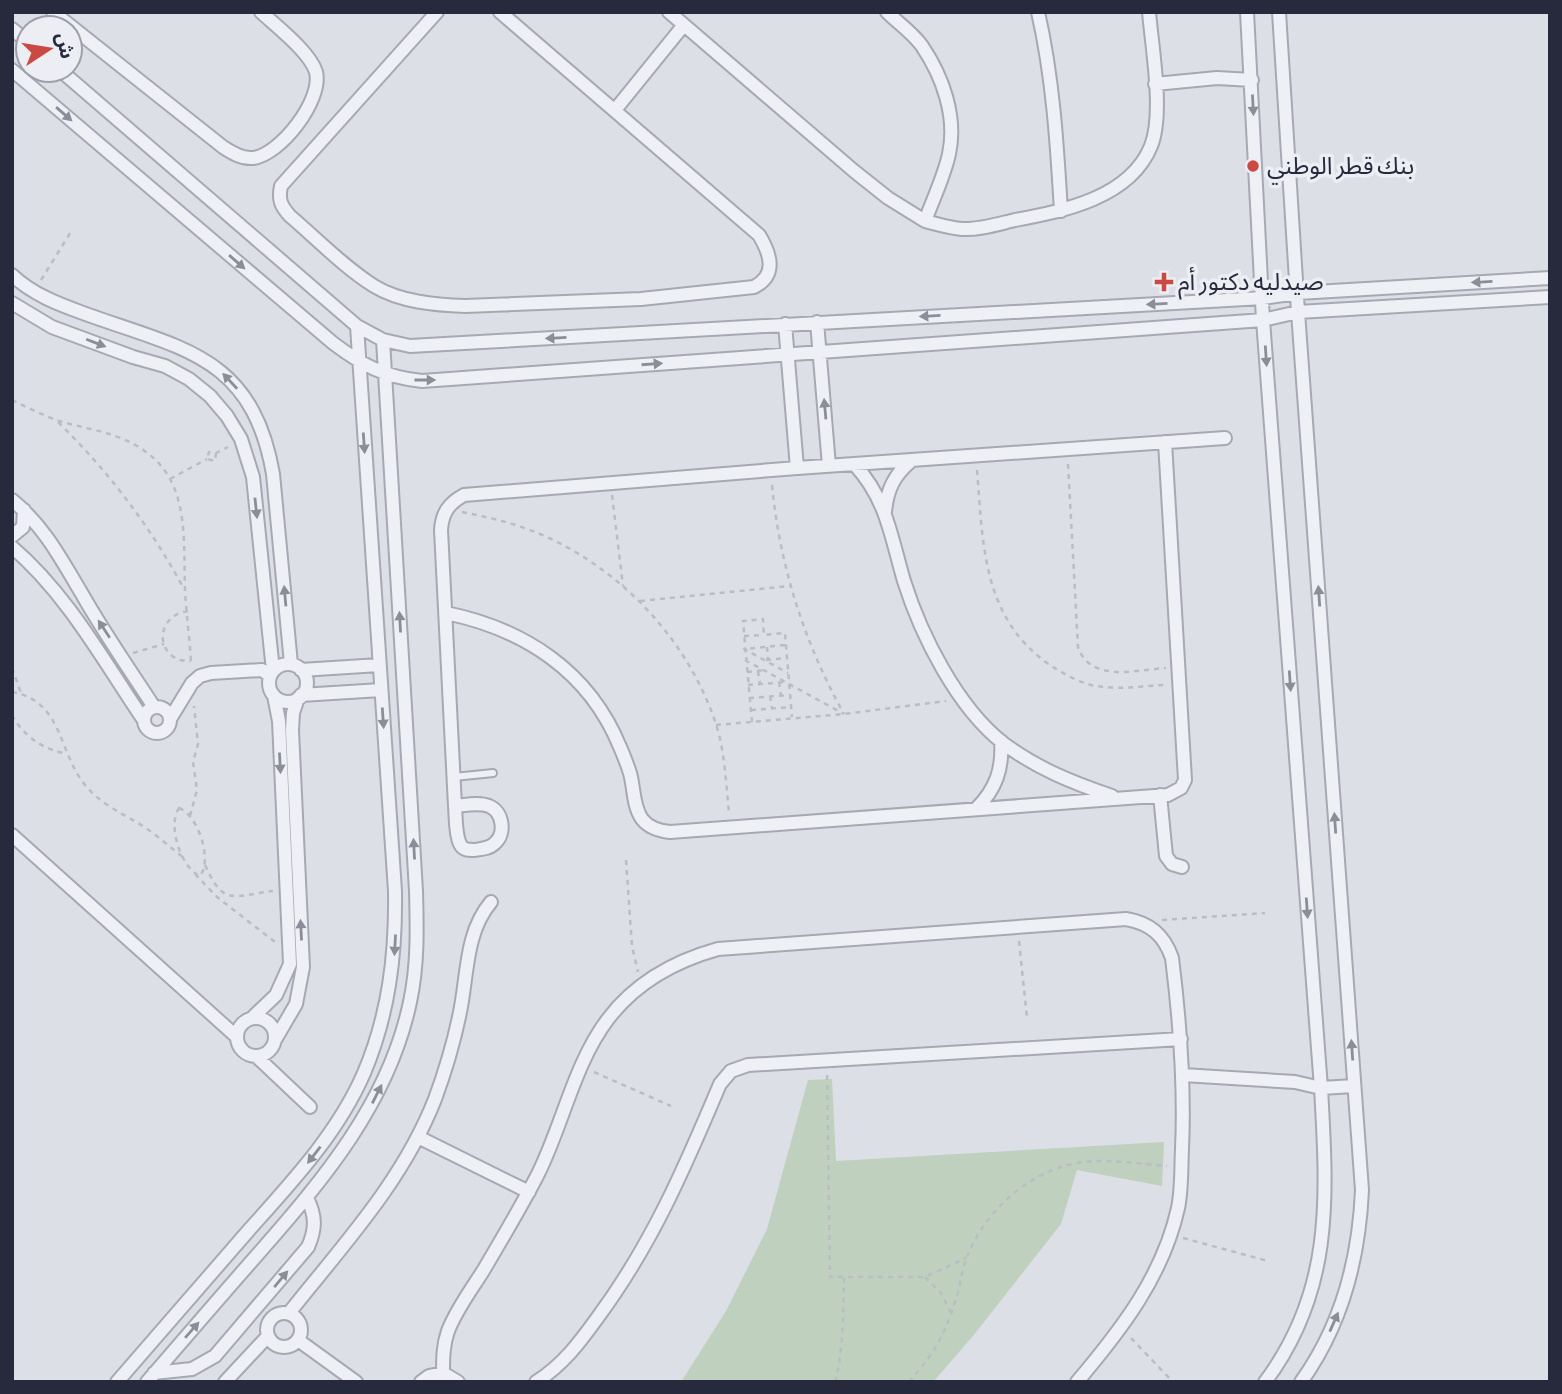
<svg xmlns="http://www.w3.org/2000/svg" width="1562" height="1394" viewBox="0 0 1562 1394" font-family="'Sofia Sans Condensed','Noto Sans Arabic',sans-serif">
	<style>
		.park { fill: #bfd0be }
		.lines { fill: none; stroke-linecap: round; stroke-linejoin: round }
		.lane-casing { stroke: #a6a9b3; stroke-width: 10 }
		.street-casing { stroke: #a6a9b3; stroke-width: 16 }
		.path { stroke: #bbbdc5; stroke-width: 2.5; stroke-dasharray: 5 5; stroke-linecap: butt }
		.lane { stroke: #eff0f5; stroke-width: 6 }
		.street { stroke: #eff0f5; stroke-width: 12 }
		.oneway { fill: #8b8d99 }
		.poi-dot { fill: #cb4943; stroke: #eceef4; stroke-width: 2.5 }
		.labels { text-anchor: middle; stroke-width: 7; stroke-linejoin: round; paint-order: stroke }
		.poi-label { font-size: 24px; fill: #272a3d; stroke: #eceef4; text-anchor: start }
	</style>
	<rect width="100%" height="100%" fill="#dddfe6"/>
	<!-- park -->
	<path class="park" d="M832,1079L836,1161L1164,1142L1162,1186L1077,1170L1061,1224L973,1336L933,1382H681L726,1311L767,1229L808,1080Z"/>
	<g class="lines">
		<defs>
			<path id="lane" d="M454,777L493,773"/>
			<path id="street" d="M53,12L223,147C232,153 242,159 253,158C280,155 323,100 316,72C310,52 276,26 261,12
				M437,12L281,186C278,200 281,206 290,216C317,239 344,267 374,286C400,302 436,305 465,306L641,299L754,287C778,275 770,253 759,235L500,12
				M669,12L854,171L888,198L925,221C933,199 944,177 949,154C957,117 943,77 922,46C913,33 898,23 887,12
				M1038,12C1053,78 1057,144 1061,211
				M1247,12L1263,320L1321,1088C1327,1196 1334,1290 1265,1382
				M1279,12L1298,312L1362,1190C1359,1259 1342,1325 1301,1382
				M12,29L28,42
				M12,70L333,343C362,365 384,377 422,381L1263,320L1298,312L1550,297
				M60,70L357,326L383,340L410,346L1263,298L1298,293L1550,278
				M1155,84L1217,78L1252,80
				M615,110L683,26
				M925,221C937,224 949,228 962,229C979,230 998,224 1015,220C1063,211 1130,198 1151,146C1164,114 1152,48 1149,12
				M12,275C32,294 58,304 83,313C181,349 252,354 273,474L291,664
				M12,303L52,327L133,357L165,366L189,379L210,396L227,416L241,439L253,477L273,671
				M817,322L829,466
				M785,324L797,468
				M855,465C887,500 891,537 904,581C921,635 957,707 1003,743C1036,768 1073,783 1112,796
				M12,500C44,526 61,559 82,594C104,633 130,670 154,707
				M885,512C887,490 894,475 911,461
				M12,536L23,527L24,510
				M12,547C67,594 103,660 143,719
				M446,613C524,629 589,671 620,747C624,756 627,764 630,773C634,787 633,807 642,819C649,828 660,831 670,832L1168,795L1181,788L1185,780L1165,442
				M269 683a19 19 0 1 1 38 0a19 19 0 1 1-38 0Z
				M301,670L379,665
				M301,695L381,690
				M144 720a13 13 0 1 1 26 0a13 13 0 1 1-26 0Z
				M170,719L192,683L200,676L211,673L262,670L270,676
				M1160,795L1166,856L1172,864L1182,867
				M455,806C466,805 479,802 489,806C503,812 506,833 495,843C489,849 481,849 474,850C468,850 463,850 460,844C455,834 456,817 455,806L441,530C442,513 449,503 464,495L797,468L1225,438
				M976,809C996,789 1003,769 1001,741
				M12,835L237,1037
				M252,1018L276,995L290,964L279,721L274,696
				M237 1037a19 19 0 1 1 38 0a19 19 0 1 1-38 0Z
				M275,1040L296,1004L303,967L292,730L293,713L298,698
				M256,1056L310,1107
				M1183,1075L1295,1082L1321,1088L1354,1086
				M418,1137L529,1192
				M267 1330a17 17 0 1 1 34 0a17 17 0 1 1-34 0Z
				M289,1313C343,1245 403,1181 435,1099C445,1072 453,1045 459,1017C468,978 464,934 491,902
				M298,1340L356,1382
				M154,1373L192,1369L215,1356L308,1247C316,1229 316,1216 307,1198
				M443,1373C443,1359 443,1345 448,1331C456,1310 471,1290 483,1271C502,1239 521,1207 538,1174C563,1124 574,1064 608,1019C636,982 675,961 718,949L1126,919C1150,923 1164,935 1172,958C1180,1022 1185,1084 1182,1149C1181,1168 1182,1189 1178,1208C1163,1276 1121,1330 1077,1382
				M117,1382C161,1331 205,1281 249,1230C292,1182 338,1133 364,1073C389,1014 396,954 395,891L357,326
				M147,1382C184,1339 221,1296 258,1254C324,1179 389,1102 410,1002C418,965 417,928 416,891L383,340
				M225,1382L268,1336
				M421,1382L429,1376L443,1373L458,1382
				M536,1382C563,1365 580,1342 598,1317C652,1244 685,1167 720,1084L731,1071L748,1065L1181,1039"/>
		</defs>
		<!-- lane casing -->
		<use href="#lane" class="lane-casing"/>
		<!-- street casing -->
		<use href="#street" class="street-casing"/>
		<!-- path -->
		<path class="path" d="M41,280L72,230
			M12,400C26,407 41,414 56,420C78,427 102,430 123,439C191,468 183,527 185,589C186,614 190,639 191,664
			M58,422C109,472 150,526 184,589
			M216,453L215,461L207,459L209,452L216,453L228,447
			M1068,464L1078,647C1090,683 1136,670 1166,668
			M977,470C983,543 982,616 1047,663C1065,675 1084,686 1105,687C1124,689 1145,686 1164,685
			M170,479L207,459
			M772,485C780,567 804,642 844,714
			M612,495L623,586
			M462,512C492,518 522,525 549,538C626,574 689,643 716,724C725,752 726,784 729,813
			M640,601L790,586
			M188,611C152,616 156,663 191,661
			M744,636L764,635
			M785,645L744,649L788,673
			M767,647L768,660
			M133,653L164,644
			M745,660L844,714
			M766,660L787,658
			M12,668L21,693
			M758,671L760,684
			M747,672L765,670
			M779,682L781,695
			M748,685L785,682
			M12,692C63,701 58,752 85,785C101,805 124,814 146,828C159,837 171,848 184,858
			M770,696L772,708
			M749,698L790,695
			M751,710L792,707
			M12,715C24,737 43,749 67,754
			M752,722L743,621L763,619L764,635L785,633L792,717
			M716,725L844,714L946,701
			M179,808C198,815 213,860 200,876C181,868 167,825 179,808Z
			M190,816L197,790L193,762L198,744L194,706
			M626,860L632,946L638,972
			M205,865C224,907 232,896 273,891
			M195,874L217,897L275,942
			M1162,920L1265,913
			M1019,941L1027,1018
			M594,1072L671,1106
			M827,1075L830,1277H925L966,1258
			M1183,1238L1268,1261
			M925,1277L941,1293L951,1313
			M1131,1338L1173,1382
			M835,1382C844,1348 843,1312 844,1277
			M909,1382C938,1349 947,1330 959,1289C961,1278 963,1267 967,1257C987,1205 1040,1162 1097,1161C1120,1161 1144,1164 1167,1166"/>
		<!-- lane -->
		<use href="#lane" class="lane"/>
		<!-- street -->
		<use href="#street" class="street"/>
	</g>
	<!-- one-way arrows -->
	<defs><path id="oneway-solid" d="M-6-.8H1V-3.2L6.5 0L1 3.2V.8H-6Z" transform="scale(1.75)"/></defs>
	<g class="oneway">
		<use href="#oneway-solid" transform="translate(1253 105) rotate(87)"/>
		<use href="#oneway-solid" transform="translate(64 114) rotate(41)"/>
		<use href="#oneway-solid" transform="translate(237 262) rotate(41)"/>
		<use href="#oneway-solid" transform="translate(1482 282) rotate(177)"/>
		<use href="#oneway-solid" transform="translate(1157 304) rotate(177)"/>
		<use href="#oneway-solid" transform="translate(930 316) rotate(177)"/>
		<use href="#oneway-solid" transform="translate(556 338) rotate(177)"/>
		<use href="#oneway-solid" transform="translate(96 343) rotate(21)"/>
		<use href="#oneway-solid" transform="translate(1266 356) rotate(86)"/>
		<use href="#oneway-solid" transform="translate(652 364) rotate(-4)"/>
		<use href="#oneway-solid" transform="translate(425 380)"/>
		<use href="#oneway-solid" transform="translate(230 381) rotate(-133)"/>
		<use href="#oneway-solid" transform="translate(825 409) rotate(-95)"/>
		<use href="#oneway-solid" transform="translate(364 443) rotate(86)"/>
		<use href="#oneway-solid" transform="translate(256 508) rotate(84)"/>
		<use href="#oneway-solid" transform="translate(285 596) rotate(-95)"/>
		<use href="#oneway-solid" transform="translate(1319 596) rotate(-94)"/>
		<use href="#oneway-solid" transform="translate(400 622) rotate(-93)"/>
		<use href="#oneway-solid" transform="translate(104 629) rotate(-123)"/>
		<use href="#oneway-solid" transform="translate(1290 681) rotate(86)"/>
		<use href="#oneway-solid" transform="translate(383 718) rotate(86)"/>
		<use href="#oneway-solid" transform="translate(280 763) rotate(87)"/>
		<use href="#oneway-solid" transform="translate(1335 823) rotate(-94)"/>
		<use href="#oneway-solid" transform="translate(414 849) rotate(-93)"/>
		<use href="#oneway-solid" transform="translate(1307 908) rotate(86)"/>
		<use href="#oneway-solid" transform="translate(301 930) rotate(-93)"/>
		<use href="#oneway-solid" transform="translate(395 945) rotate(93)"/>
		<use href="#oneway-solid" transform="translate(1352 1050) rotate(-94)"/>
		<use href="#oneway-solid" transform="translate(377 1094) rotate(-63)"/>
		<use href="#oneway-solid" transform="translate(314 1155) rotate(128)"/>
		<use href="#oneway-solid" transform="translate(281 1279) rotate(-50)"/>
		<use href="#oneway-solid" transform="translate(1334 1322) rotate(-66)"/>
		<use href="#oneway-solid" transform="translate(192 1330) rotate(-49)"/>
	</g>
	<!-- markers -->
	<g class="poi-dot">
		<circle cx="1253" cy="166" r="7"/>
		<path d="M1160.5 271.5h7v7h7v7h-7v7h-7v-7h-7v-7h7z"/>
	</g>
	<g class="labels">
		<!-- poi labels -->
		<g class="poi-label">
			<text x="1267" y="174">بنك قطر الوطني</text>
			<text x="1178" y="290">صيدليه دكتور أم</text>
		</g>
	</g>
	<!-- border -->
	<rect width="1562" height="1394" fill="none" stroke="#272a3d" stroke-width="28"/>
	<!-- north arrow -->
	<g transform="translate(49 49) rotate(78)"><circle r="33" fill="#eceef4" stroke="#9da0ab" stroke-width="2"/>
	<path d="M0-5L12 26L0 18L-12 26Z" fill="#cb4943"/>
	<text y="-10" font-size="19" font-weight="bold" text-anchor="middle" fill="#272a3d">ش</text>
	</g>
</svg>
